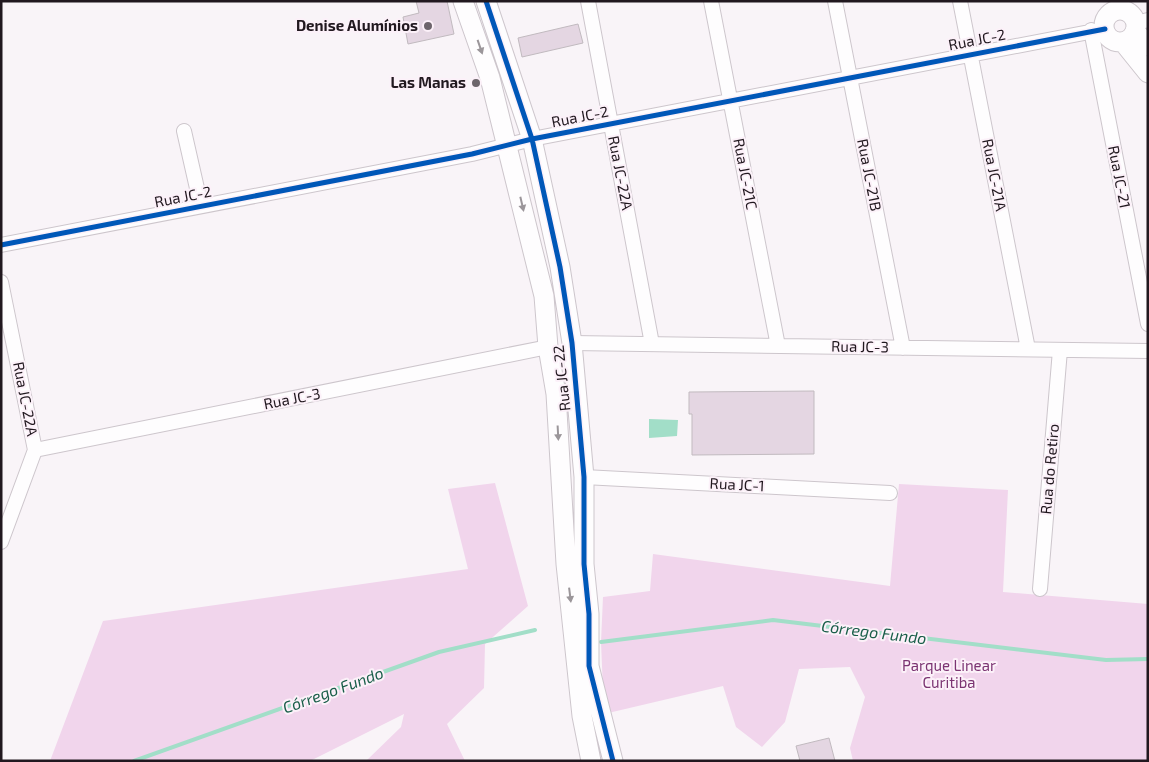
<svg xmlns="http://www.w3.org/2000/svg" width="1149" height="762" viewBox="0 0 1149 762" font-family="'Exo 2',sans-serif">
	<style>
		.green { fill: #f1d5ec }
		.water { fill: #a2dec8 }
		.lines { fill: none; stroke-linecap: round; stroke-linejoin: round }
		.stream { stroke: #a2dec8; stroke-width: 4 }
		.building { fill: #e4d6e2; stroke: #c1babf }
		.street-casing { stroke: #cdc6cc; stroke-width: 16 }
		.secondary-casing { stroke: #cdc6cc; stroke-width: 21 }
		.street { stroke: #fefdfe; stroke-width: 14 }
		.secondary { stroke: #fefdfe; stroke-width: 19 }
		.cycleway-casing { stroke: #fcf1f9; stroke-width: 8 }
		.cycleway { stroke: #0057b8; stroke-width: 5 }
		.oneway { fill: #9b969a }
		.poi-dot { fill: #6d656b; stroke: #fcf1f9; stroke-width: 2 }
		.labels { text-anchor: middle; stroke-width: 4; stroke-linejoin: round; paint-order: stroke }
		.poi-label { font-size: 15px; font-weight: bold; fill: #21181f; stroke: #fcf1f9; text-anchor: end }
		.street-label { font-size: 15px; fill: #21181f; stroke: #fcf1f9 }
		.park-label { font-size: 15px; fill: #7b3472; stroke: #fcf1f9 }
		.water-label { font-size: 16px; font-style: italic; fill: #195e49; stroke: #fcf1f9 }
	</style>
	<rect width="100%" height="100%" fill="#f9f4f8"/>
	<!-- green -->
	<path class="green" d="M495,483L528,606L485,644L484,688L447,724L465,761H366L401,727L404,714L310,761H50L103,621L468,569L448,489Z
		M899,484L1008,490L1003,592L1148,604V761H853L850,748L865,697L850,667L799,669L785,722L762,747L736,727L723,686L604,714L601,642L603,597L650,591L653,554L890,586Z"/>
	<!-- water -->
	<path class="water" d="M649,419L678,420L677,436L649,438Z"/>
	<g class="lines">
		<!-- stream -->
		<path class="stream" d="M601,642L773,620L1106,660L1148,659
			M134,761L439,652L535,630"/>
	</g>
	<!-- building -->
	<path class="building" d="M416,1H447L454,34L408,44L403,17L419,13Z
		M578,24L583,43L522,57L518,38Z
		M814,391V454L692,455V414H689V392Z
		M829,738L835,761H800L796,746Z"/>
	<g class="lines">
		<defs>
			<path id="street" d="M588,1L652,344
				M711,1L778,346
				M835,1L903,348
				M960,1L1028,349
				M1136,23L1148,20
				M1091,30L1148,324
				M184,131L201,206
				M1,245L472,154L532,139L1105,29
				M1,282L35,450L1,542
				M572,343L1148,351
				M35,450L548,347
				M584,477L890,493
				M1040,589L1060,350"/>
			<path id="secondary" d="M463,1L490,78L544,296L548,347L556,394L566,564L582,716L591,761
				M486,1L532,139L560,267L572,343L584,477V564L589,614V666L613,761
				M1104 26a16 16 0 1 1 32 0a16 16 0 1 1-32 0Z
				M1135,31L1148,46
				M1123,42L1148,73"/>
		</defs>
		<!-- street casing -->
		<use href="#street" class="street-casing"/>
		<!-- secondary casing -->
		<use href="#secondary" class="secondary-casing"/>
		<!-- street -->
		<use href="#street" class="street"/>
		<!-- secondary -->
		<use href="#secondary" class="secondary"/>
		<defs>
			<path id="cycleway" d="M486,1L532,139L560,267L572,343L584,477V564L589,614V666L613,761
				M1,245L472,154L532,139L1105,29"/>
		</defs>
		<!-- cycleway casing -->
		<use href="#cycleway" class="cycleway-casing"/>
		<!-- cycleway -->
		<use href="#cycleway" class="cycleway"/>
	</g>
	<!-- one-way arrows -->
	<defs><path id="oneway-solid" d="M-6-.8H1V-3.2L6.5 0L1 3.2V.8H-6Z" transform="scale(1.25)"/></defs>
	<g class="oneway">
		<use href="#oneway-solid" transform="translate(480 47) rotate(71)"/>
		<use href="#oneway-solid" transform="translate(522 204) rotate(77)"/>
		<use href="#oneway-solid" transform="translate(558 433) rotate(87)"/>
		<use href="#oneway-solid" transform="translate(570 595) rotate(83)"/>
	</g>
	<!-- markers -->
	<g class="poi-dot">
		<circle cx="428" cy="26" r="5"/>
		<circle cx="476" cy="83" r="5"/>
	</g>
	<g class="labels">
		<!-- poi labels -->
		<g class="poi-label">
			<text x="418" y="31">Denise Alumínios</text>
			<text x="466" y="88">Las Manas</text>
		</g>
		<!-- street labels -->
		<g class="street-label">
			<text transform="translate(977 40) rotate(-11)" y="5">Rua JC-2</text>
			<text transform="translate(580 117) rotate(-11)" y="5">Rua JC-2</text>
			<text transform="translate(620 173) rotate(79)" y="5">Rua JC-22A</text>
			<text transform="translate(745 174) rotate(79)" y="5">Rua JC-21C</text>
			<text transform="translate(869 175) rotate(79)" y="5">Rua JC-21B</text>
			<text transform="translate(994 175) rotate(79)" y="5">Rua JC-21A</text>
			<text transform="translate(1119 177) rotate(79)" y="5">Rua JC-21</text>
			<text transform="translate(183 197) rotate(-11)" y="5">Rua JC-2</text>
			<text transform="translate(860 347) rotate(1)" y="5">Rua JC-3</text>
			<text transform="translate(562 378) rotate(-96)" y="5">Rua JC-22</text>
			<text transform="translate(25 399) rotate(79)" y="5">Rua JC-22A</text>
			<text transform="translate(292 399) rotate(-11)" y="5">Rua JC-3</text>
			<text transform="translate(1050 469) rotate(-85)" y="5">Rua do Retiro</text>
			<text transform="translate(737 485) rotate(3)" y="5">Rua JC-1</text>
		</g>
		<!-- park labels -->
		<g class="park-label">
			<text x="949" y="671">Parque Linear<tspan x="949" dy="17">Curitiba</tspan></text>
		</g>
		<!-- water labels -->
		<g class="water-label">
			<text transform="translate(874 632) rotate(7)" y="6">Córrego Fundo</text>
			<text transform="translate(333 690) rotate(-20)" y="6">Córrego Fundo</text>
		</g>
	</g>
	<!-- border -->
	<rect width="1149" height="762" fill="none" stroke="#21181f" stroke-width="5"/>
</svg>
